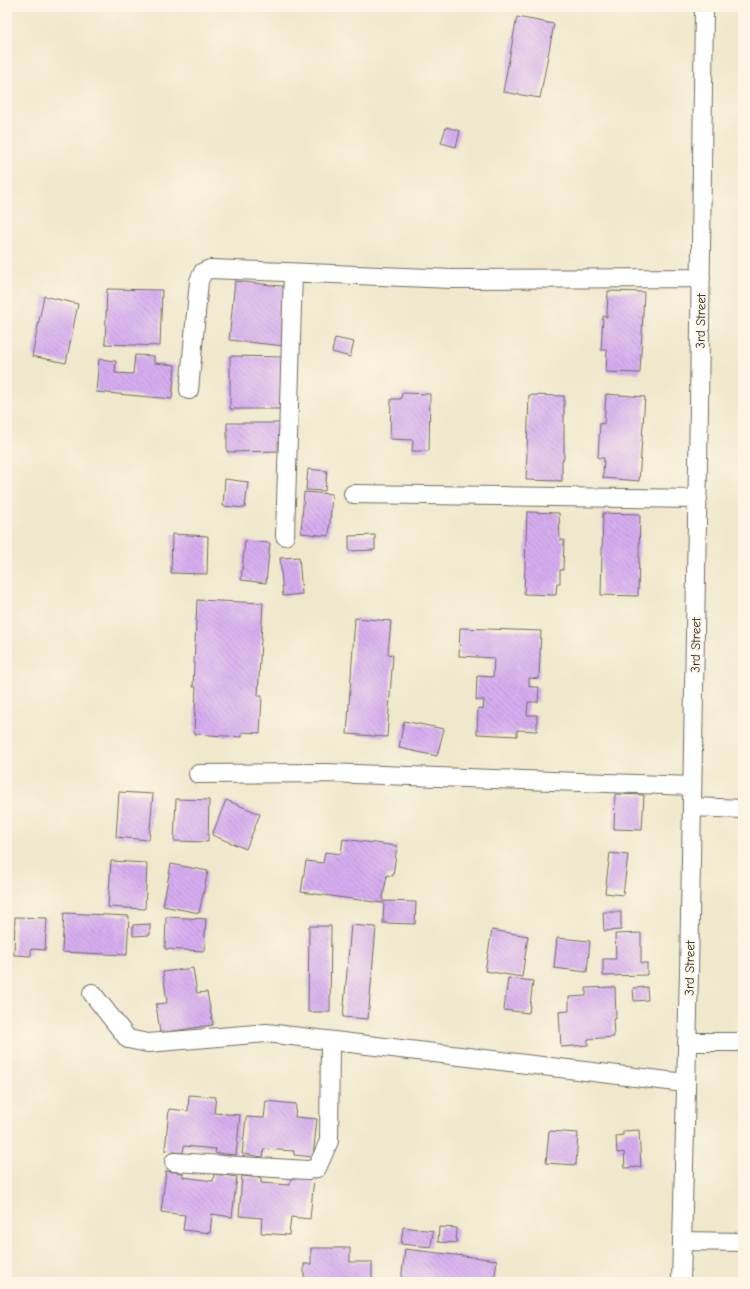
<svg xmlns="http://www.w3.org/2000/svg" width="750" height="1289" viewBox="0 0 750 1289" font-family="'Comic Neue',sans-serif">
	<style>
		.building { fill: url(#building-back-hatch) }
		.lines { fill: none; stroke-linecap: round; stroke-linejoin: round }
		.minor-casing { stroke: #706d63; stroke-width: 20 }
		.minor { stroke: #fff; stroke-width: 18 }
		.labels { text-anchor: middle; stroke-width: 3.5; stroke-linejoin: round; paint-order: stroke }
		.street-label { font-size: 13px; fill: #2b2b2b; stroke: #fcf5e5 }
	</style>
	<defs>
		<pattern id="building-back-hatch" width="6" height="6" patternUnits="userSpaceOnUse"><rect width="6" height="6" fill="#d7adf1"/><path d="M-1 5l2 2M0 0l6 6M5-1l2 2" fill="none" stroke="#af8dc3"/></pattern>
	</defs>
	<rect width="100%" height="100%" fill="#fcf5e5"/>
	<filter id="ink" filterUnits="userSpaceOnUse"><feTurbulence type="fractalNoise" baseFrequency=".025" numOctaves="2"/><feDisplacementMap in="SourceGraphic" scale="8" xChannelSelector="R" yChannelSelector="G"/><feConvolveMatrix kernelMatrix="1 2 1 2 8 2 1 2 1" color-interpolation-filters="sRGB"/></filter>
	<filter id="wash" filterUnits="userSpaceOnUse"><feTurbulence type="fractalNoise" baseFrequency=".012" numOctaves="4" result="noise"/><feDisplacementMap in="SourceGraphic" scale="16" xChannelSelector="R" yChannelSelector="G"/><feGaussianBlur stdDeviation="0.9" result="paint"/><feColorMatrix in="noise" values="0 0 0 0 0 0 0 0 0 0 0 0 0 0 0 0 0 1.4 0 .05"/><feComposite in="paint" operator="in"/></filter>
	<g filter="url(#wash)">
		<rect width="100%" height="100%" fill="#efe8cc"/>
		<g id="blocks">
			<!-- building -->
			<path class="building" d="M517,17L554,24L540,98L503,92Z
				M446,127L460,131L456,147L441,143Z
				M235,281L290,287L284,346L229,340Z
				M107,289L162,290L160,346L105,344Z
				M608,291L644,292L640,373L606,372L607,350H601L603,316L607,317Z
				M44,296L78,304L66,363L32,356Z
				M335,338L354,342L350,357L332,352Z
				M135,355L154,356V363L175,365L172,399L96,392L99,359L116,361L115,373L133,374Z
				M230,356L285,357L284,409H230Z
				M402,393L430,394L429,451H412L413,440L390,439L391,399H401Z
				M606,394L645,397L639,481L603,478L604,458H598L600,423L604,424Z
				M529,395L564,396V459L562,460V481L526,480Z
				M227,423H283L282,451L227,452Z
				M308,469L327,471L325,491L306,490Z
				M225,479L248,482L245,508L223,506Z
				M304,492L332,494L329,536L301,533Z
				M527,512L559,513L560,540H564L563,570H560V583H557L556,595L524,594Z
				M603,513L640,514L638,596L601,595Z
				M172,534L208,536L207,574L171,573Z
				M375,535V550L349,551V536Z
				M245,541L270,543L266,583L241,580Z
				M299,557L302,594L283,596L280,558Z
				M197,600L263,603L258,696H262L260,733L242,732V737L194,734L196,687H193Z
				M355,618L391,621L388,654L393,655L387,737L347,734Z
				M460,628L541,631L539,679L529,678V687H539L538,702H528L527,715H537V731L517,730V736L477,734L478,708L483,709L484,700H476L477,676L493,677L494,658L459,656Z
				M404,721L444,729L437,756L399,748Z
				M119,792L153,794L149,840L116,837Z
				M615,794L644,795L642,830L614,829Z
				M176,799L209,800L208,842L174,841Z
				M226,800L260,814L246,849L212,835Z
				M343,839L397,846L393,876L387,875L382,903L301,892L306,861L323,863L325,852L341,854Z
				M610,853L628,855L623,895L605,893Z
				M111,861L147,863L145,909L108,907Z
				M171,864L208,871L199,913L163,906Z
				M384,901L416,902L415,924L383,923Z
				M603,912H621V930L604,931Z
				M64,913L129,916L127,955L62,952Z
				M15,917L47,918L45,950L31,949V956L14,955Z
				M166,917L206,919L204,951L165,949Z
				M150,924V935L133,936V925Z
				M351,925L376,927L368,1019L343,1017Z
				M309,926H331L330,1012H308Z
				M492,930L528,936L522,977L485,971Z
				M641,933V963H647V975L603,976V959H616L615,934Z
				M557,938L590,941L587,972L554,968Z
				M193,968L197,993L207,992L213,1025L160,1033L156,1004L167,1003L163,972Z
				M508,978L533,981L529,1013L504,1010Z
				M615,987L616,1019H613L614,1037L588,1039V1045L561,1047L559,1012L569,1011V997L586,996V988Z
				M647,987L648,1000L634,1001L633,988Z
				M189,1095L216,1097L214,1113L240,1115L236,1155L215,1153L216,1149L184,1146L183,1153L165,1151L169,1109L188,1111Z
				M266,1101L296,1104L295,1117L317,1119L313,1157L294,1155V1151L264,1149L263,1157L242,1154L246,1117L264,1118Z
				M639,1130L641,1167L625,1168L624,1152L617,1153L616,1136L623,1135V1131Z
				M549,1131L578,1133L576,1165L546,1163Z
				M166,1171L183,1173V1177L213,1181L214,1174L237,1177L232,1217L212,1214L210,1233L183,1230L185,1215L161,1212Z
				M242,1176L261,1178V1183L290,1185L291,1176L314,1178L310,1219L291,1217L289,1235L261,1233L262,1218L239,1216Z
				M403,1227L433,1231L431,1247L401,1244Z
				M439,1227L457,1228L456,1243L438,1242Z
				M311,1248H350V1262H372V1282H304V1264H311Z
				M405,1249L497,1260L494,1282H401Z"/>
		</g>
	</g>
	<g filter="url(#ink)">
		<use href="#blocks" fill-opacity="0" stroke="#706d63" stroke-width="1"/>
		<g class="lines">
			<defs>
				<path id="minor" d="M189,390L199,281L203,272L210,269L452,279L701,278
					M353,494L698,499
					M285,536L293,273
					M198,774L326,773L692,786
					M692,807L743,809
					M92,993L128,1039L148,1043L267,1033L685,1083
					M687,1042H743
					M174,1162L308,1170L317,1168L329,1141L330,1041
					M682,1241L743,1242
					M681,1282L689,973L699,407L704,7"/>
			</defs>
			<!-- minor casing -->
			<use href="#minor" class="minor-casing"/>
			<!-- minor -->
			<use href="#minor" class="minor"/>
		</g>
	</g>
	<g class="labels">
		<!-- street labels -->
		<g class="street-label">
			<text transform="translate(700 321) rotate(-89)" y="5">3rd Street</text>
			<text transform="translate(695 645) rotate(-89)" y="5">3rd Street</text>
			<text transform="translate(689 968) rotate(-89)" y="5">3rd Street</text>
		</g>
	</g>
	<!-- margin -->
	<rect width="750" height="1289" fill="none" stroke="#fcf5e5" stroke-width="24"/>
</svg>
